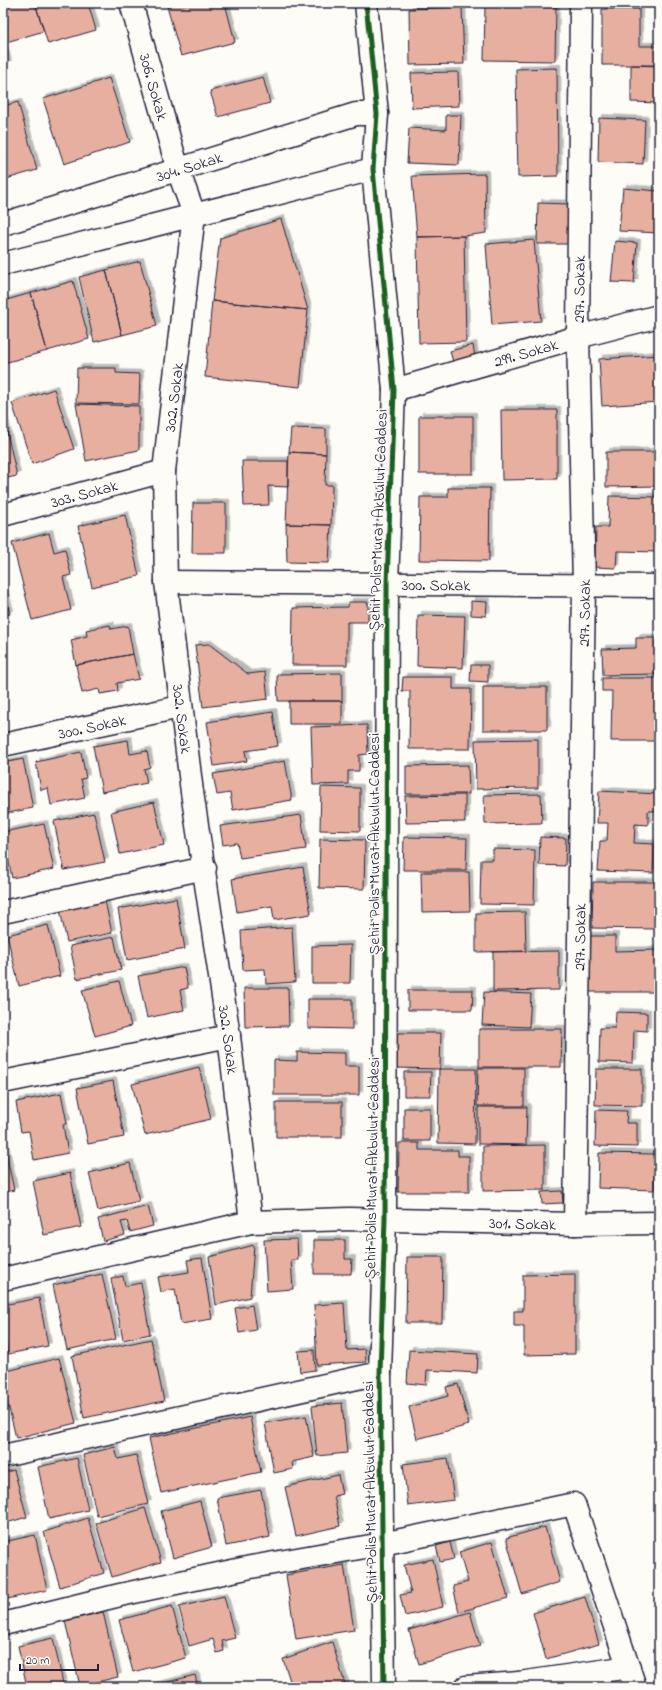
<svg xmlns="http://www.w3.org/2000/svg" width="662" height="1690" viewBox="0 0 662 1690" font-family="'Indie Flower',sans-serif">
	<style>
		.building { fill: #e7afa0; stroke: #22223b; filter: url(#shadow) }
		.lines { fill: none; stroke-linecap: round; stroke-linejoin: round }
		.minor-casing { stroke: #22223b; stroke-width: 25 }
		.minor { stroke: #fdfcf7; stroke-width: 22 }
		.cycleway-casing { stroke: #fdfcf7; stroke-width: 8 }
		.cycleway { stroke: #1b5e20; stroke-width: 5 }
		.labels { text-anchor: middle; stroke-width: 3.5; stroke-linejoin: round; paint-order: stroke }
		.street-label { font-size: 16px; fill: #22223b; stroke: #fdfcf7 }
	</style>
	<defs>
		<filter id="shadow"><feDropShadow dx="3.5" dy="-3.5" stdDeviation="0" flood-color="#0004"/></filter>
	</defs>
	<rect width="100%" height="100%" fill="#fdfcf7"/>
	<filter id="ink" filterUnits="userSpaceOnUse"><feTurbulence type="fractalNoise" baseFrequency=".025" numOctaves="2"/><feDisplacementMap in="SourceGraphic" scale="8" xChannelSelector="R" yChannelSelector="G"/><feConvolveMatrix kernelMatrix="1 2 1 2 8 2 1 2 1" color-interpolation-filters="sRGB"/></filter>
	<g filter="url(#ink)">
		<!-- building -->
		<path class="building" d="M3,3H35L44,31L3,43Z
			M35,3H88L96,30L48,44Z
			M166,3H225L235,42L181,56Z
			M595,3H643V4H595Z
			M485,6L556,7L555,61L484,60Z
			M462,7L464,64L410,65L409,9Z
			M602,9H639V46H657L656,65H602Z
			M3,46L8,64L3,65Z
			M631,65L659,66V103L631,102Z
			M557,68L558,176L518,177L516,69Z
			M458,72L459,106L412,108L411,73Z
			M263,77L270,103L218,117L210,91Z
			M109,78L130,142L64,164L43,99Z
			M18,102L37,170L3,180V106Z
			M446,115H461L459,165L407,163L409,128L446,130Z
			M599,118L645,120L643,164L598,162Z
			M485,174L486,233L464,236L417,237L412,176Z
			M623,188L659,191V233L619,231Z
			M538,203L570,204V244H537Z
			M281,219L308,310L212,301L220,238Z
			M464,236L466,342L419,343L417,237Z
			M534,240L541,321L492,325L486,244Z
			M615,241L637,243L634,283L611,282Z
			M140,261L157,326L122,335L106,270Z
			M106,270L122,335L94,342L79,277Z
			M73,281L89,339L47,351L31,293Z
			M31,293L47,351L4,363L3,301Z
			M212,301L308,310L300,387L205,377Z
			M473,345L475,357L453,362L450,351Z
			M659,355V402L602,406L599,359Z
			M77,368H116V373L140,374L139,404L76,403Z
			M54,389L74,449L32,464L12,403Z
			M76,404L139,406V450L86,461Z
			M501,410H557V479L502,480Z
			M3,415L17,476L3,479Z
			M419,416H473V474H419Z
			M291,428L326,429V454L289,452Z
			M289,452L326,454L325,485H332L331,525L286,524Z
			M606,452H659V486L606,487Z
			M242,461H288V487L268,486L269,505L244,506Z
			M448,488H490L489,561L419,560L420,497H448Z
			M609,496L659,497V552L617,551L616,568L595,567L596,527H608Z
			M193,503H226V553H192Z
			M125,515L139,576L92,587L78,526Z
			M286,524L331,525L329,563L287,562Z
			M49,533L54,552L65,549L71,575L63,577L71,610L32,620L12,543Z
			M3,588L10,614L3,616Z
			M471,601L487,602L486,616L471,615Z
			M349,602H368V622H347V665H292L293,608L348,607Z
			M418,615L465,616L463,668L417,666Z
			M110,625L111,629L128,626L133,654L76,665L71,640L87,636L86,630Z
			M636,638H656V674L603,675L602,649L636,648Z
			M209,644L248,674L265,672L268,699L203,707L195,645Z
			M133,654L139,679L117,683L118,691L100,694L99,689L82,693L76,665Z
			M471,665H488V682L470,681Z
			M342,673V701H278L277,674Z
			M403,677H453V689H471L470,749H409L410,691H402Z
			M602,678H657L656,741H611L612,691H602Z
			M483,687H547V730H483Z
			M289,701H342V724H289Z
			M273,712L278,746L245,751L247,761L214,766L207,722Z
			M367,725L368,754L359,755V771H348V784L313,785L311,727Z
			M538,739V788L476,789L475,740Z
			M128,740L130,754L147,751L150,767L144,769L147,783L102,792L93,746Z
			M81,752L86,778L81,779L85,798L51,805L48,788L41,790L36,762Z
			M23,759L33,808L3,814V763Z
			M285,761L292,800L233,810L230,793L217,795L213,774Z
			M468,765L469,794H406V766Z
			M321,787L360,788V831L320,830Z
			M599,791L659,794V811H648V825L635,824L634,843L654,844L653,873L598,871L600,841H607L608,823H597Z
			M541,794L542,823L485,824L484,795Z
			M465,795V822L406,823L405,796Z
			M154,802L164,845L120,854L111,812Z
			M94,813L105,862L64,870L54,821Z
			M301,815L306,849L240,858L237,843L223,845L220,826Z
			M44,824L54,869L12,878L3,832Z
			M404,837L467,838L466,870H403Z
			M540,837L566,838L565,866L539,865Z
			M320,839L365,840L364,889L319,888Z
			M493,849L535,850L534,905L480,904L481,860H493Z
			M303,867L311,914L274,920L272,906L237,912L232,879Z
			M421,872H469L470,911L422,912Z
			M593,882H656V929L592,928Z
			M176,898L185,949L127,960L118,909Z
			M105,901L112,933L67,942L60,910Z
			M525,912L526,951L476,952V913Z
			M48,925L60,976L19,986L7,935Z
			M292,927L295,982L266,984L265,969L243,970L241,931Z
			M587,936H615V951L657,950V992H587Z
			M114,937L121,970L77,979L70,946Z
			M351,945L350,983H312V946Z
			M559,951V990L493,991V952Z
			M184,967L188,988L180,990L184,1010L147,1018L138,976Z
			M119,981L131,1026L95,1036L82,990Z
			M244,988H288L289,1026L245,1027Z
			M408,990H473L472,1010H408Z
			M484,992L531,994L529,1027L482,1025Z
			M308,999H352V1029L308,1028Z
			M616,1012L647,1013V1031L634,1030L633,1063L599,1062L600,1028H615Z
			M479,1029H562L561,1067H479Z
			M395,1033H441L440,1069L395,1068Z
			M297,1052L345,1053V1066H359V1095H274V1060L297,1061Z
			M199,1067L211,1119L145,1135L132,1084Z
			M478,1068H524V1106H477Z
			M439,1069H476L475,1144L438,1143Z
			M596,1069H642V1106L595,1105Z
			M404,1072H431L430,1096H404Z
			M113,1081L124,1137L88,1144L77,1088Z
			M61,1093L67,1123L63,1125L68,1153L34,1160L29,1131L21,1132L16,1102Z
			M276,1102H342V1137H276Z
			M478,1107H527L526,1145L478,1144Z
			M404,1108H430V1141H404Z
			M596,1110L627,1111L626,1123H637V1147L595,1146Z
			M3,1139L14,1190L3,1193Z
			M399,1143H419V1150H458V1156H469V1192H398Z
			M545,1145V1190L483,1191V1146Z
			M599,1153L655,1154L654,1190L598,1188Z
			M130,1163L139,1201L98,1211L89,1173Z
			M70,1173L81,1227L44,1235L33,1181Z
			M562,1191L563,1203L542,1204L541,1192Z
			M148,1206L153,1226L130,1232L127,1221L121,1222L125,1235L103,1241L98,1219Z
			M297,1239L298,1260H291L293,1289L267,1291L264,1240Z
			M314,1240H345V1259H352L351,1274H314Z
			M254,1245L250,1297L216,1305L209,1257Z
			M407,1257H443L442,1323H406Z
			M202,1258L212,1319L181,1324L175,1289L161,1292L158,1277L189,1272L187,1260Z
			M102,1274L116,1339L67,1350L53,1285Z
			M575,1274V1354L524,1355V1326H514V1311H523V1275Z
			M123,1276L125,1286L141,1283L150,1334L123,1340L111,1279Z
			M39,1298L48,1346L8,1354L3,1328V1305Z
			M344,1303L347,1350L365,1349L366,1362L317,1365L314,1305Z
			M252,1305L256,1330L239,1333L235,1308Z
			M151,1339L164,1401L84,1418L72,1356Z
			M314,1350L315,1370L300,1372L298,1351Z
			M409,1350L478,1354L477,1373L427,1370L426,1385L407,1383Z
			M59,1358L76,1423L16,1438L3,1383V1372Z
			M458,1384L469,1425L417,1439L409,1407L448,1396L446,1387Z
			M342,1403L347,1453L317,1456L312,1406Z
			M306,1416L314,1457L292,1462L293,1469L274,1473L265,1423Z
			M250,1417L261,1472L161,1493L149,1438Z
			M115,1447L118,1459L136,1455L148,1504L97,1516L83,1455Z
			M77,1458L88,1510L49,1519L38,1467Z
			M448,1458L454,1500L408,1506L403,1464Z
			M14,1470L27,1517L3,1524V1473Z
			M338,1475L342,1494L334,1496L340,1526L296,1536L285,1487Z
			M261,1490L270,1537L226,1546L217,1498Z
			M200,1501L212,1547L173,1558L161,1511Z
			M145,1508L161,1562L112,1577L96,1523Z
			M88,1518L104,1573L60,1587L44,1532Z
			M545,1527L560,1582L522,1594L506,1538Z
			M35,1535L47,1590L3,1600V1542Z
			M450,1542L454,1559L440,1562L436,1546Z
			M492,1542L508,1598L459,1612L453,1586L468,1582L459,1552Z
			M433,1559L443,1607L405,1616L400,1595L411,1593L404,1565Z
			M344,1565L354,1630L296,1639L286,1575Z
			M224,1596L235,1638L222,1641L224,1651L217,1653L213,1639L189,1646L179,1607Z
			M585,1597L599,1644L546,1659L533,1613Z
			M172,1606L186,1658L133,1672L119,1620Z
			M103,1612L118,1677L80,1686L65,1621Z
			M470,1612L480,1646L419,1664L409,1630Z
			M53,1638L63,1683L42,1687H27L18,1646Z
			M332,1642L346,1687H292L283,1659Z
			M195,1675L198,1687H148Z"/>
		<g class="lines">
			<defs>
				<g id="minor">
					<path id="s1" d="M131,3L178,170L194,214L164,471L166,582L192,792L229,1036L251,1222"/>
					<path d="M366,3L377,114L373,169L394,390L387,584L385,1219L380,1373L384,1687"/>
					<path id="s2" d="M3,224L356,114H377"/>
					<path d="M3,264L373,169"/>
					<path id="s3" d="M394,390L578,337L659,316"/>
					<path id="s4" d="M3,515L164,471"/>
					<path id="s5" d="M166,582L659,586"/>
					<path id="s6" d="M3,745L180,707"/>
					<path d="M3,912L205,868"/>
					<path d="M3,1082L229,1036"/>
					<path id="s7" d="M575,1224L584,584L578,337L581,3"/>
					<path id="s8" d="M3,1279L251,1222L349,1219L575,1224L659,1223"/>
					<path d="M3,1456L380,1373"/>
					<path d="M3,1624L120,1595L251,1567L382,1544L574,1504L635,1687"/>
					<path d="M466,1687L519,1683"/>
					<path d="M519,1687V1683L629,1667"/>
				</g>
			</defs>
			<!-- minor casing -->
			<use href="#minor" class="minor-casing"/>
			<!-- minor -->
			<use href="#minor" class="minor"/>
			<defs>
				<path id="cycleway" d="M366,3L377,114L373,169L394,390L387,584L385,1219L380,1373L384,1687"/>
			</defs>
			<!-- cycleway casing -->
			<use href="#cycleway" class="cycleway-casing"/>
			<!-- cycleway -->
			<use href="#cycleway" class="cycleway"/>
		</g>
	</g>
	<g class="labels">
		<!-- street labels -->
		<g class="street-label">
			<text dy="6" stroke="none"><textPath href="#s1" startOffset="87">306. Sokak</textPath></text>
			<text dy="6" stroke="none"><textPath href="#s2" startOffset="195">304. Sokak</textPath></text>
			<text dy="6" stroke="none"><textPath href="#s7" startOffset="935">297. Sokak</textPath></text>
			<text dy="6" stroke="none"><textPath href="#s3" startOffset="137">299. Sokak</textPath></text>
			<text transform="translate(173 397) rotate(-83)" y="6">302. Sokak</text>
			<text dy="6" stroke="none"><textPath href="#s4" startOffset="84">303. Sokak</textPath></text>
			<text transform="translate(377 520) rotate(-88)" y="6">Şehit Polis Murat Akbulut Caddesi</text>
			<text dy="6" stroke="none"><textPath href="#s5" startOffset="270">300. Sokak</textPath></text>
			<text dy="6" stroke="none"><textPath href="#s7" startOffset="611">297. Sokak</textPath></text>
			<text dy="6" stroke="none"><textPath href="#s1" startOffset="728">302. Sokak</textPath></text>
			<text dy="6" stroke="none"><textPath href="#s6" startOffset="91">300. Sokak</textPath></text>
			<text transform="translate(373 844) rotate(-90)" y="6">Şehit Polis Murat Akbulut Caddesi</text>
			<text dy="6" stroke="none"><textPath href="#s7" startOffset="287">297. Sokak</textPath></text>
			<text dy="6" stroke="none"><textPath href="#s1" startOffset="1052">302. Sokak</textPath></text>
			<text transform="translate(371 1168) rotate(-89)" y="6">Şehit Polis Murat Akbulut Caddesi</text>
			<text dy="6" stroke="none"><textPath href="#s8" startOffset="526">301. Sokak</textPath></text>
			<text transform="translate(369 1492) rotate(-91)" y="6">Şehit Polis Murat Akbulut Caddesi</text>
		</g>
	</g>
	<!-- margin -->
	<rect width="662" height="1690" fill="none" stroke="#fdfcf7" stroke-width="16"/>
	<rect x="8" y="8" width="646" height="1674" fill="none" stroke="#22223b" stroke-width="1.5" filter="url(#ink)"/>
	<!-- scale -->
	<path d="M20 1664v6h78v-6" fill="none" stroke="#22223b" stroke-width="2"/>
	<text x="26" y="1664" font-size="12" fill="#22223b" stroke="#fdfcf7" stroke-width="3" paint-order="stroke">20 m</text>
</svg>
